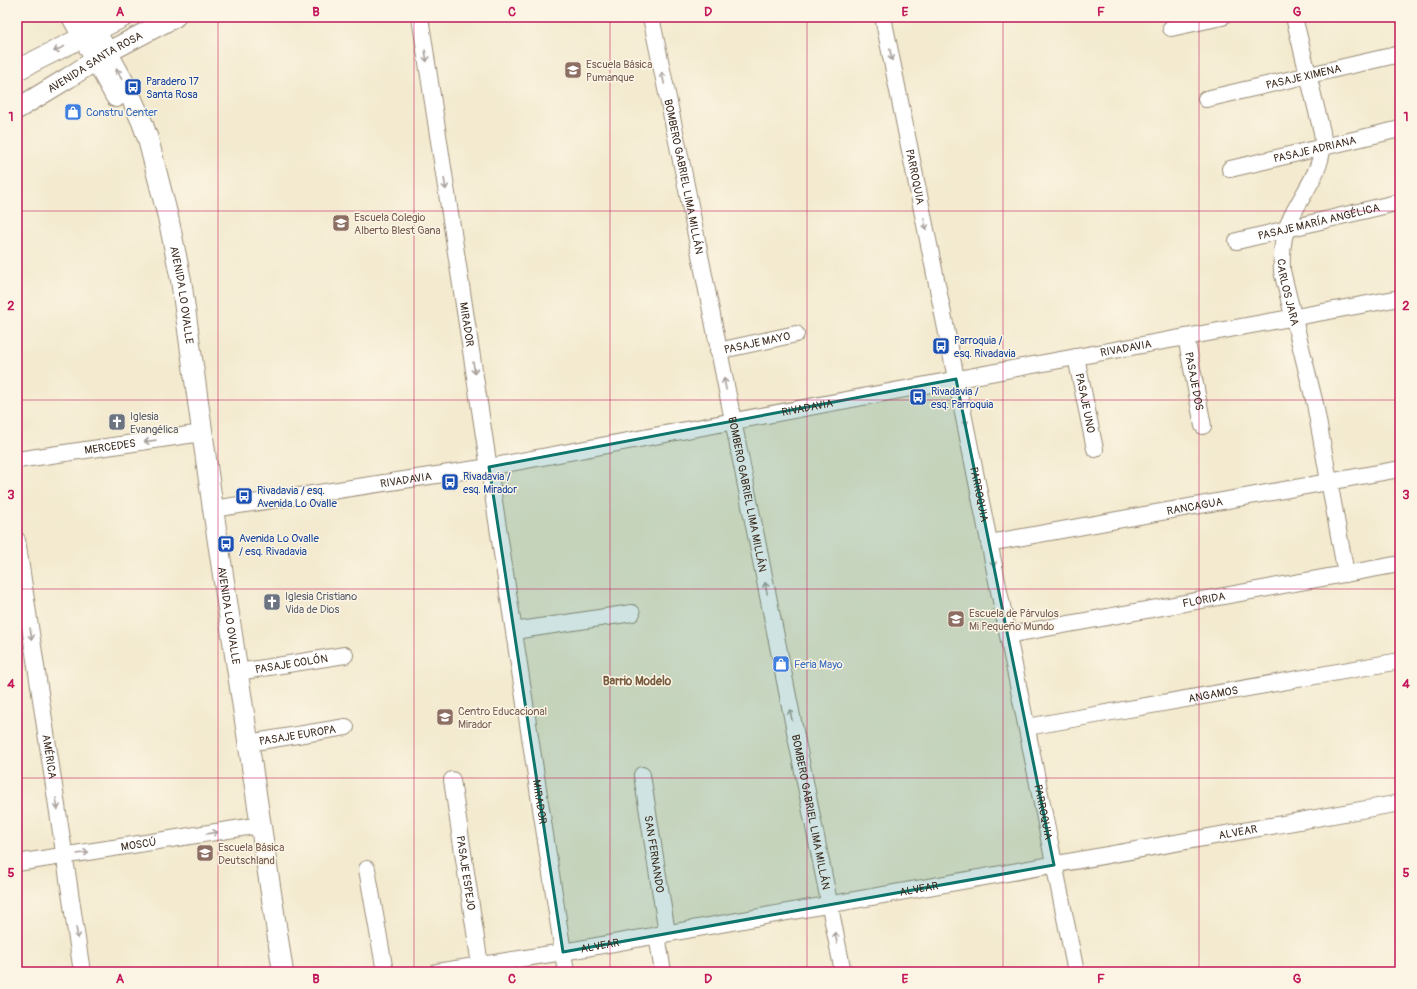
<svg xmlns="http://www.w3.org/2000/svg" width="1417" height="989" viewBox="0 0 1417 989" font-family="Pangolin,sans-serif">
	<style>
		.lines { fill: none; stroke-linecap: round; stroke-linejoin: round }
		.minor-casing { stroke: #978a76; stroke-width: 18 }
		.major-casing { stroke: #978a76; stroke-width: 22 }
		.minor { stroke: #fff; stroke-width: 16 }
		.major { stroke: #fff; stroke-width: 20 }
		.oneway { stroke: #a79f9a }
		.marked { fill: #0f766e; fill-opacity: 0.2; stroke: #0f766e; stroke-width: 3; stroke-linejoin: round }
		.grid { fill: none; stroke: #c2185b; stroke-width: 1; stroke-opacity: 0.55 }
		.labels { text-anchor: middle; stroke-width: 3; stroke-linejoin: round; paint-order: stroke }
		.street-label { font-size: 11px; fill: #3b2a1e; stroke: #fcf5e5 }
		.education-label { font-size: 11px; fill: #785e54; stroke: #fcf5e5; text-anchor: start }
		.transit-label { font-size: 11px; fill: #164399; stroke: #fcf5e5; text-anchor: start }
		.shop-label { font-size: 11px; fill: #366cbe; stroke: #fcf5e5; text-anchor: start }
		.worship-label { font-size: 11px; fill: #5b616d; stroke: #fcf5e5; text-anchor: start }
		.neighbourhood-label { font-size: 12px; font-weight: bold; fill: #785b3f; stroke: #fcf5e5 }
		.neatline { fill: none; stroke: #c2185b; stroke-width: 1.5 }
		.grid-label { font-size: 13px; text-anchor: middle; font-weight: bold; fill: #c2185b }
	</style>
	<rect width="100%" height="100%" fill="#fcf5e5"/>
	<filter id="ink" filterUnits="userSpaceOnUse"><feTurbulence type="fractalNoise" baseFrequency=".025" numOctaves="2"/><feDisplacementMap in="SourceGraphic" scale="8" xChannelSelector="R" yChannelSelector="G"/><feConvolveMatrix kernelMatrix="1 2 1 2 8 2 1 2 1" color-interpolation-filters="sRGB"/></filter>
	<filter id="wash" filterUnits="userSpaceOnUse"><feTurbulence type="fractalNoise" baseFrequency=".012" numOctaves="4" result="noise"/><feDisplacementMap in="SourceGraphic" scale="16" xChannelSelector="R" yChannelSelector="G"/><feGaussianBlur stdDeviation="0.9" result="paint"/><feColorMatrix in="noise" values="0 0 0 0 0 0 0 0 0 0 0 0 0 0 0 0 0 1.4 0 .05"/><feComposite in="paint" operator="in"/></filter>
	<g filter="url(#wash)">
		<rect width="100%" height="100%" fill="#f3eacf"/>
	</g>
	<g filter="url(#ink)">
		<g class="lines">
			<defs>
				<g id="minor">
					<path id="s1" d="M420,17L566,972"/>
					<path id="s2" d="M651,17L684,175L843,972"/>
					<path id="s3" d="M883,17L1076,972"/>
					<path id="s4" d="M1294,17L1322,132C1327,167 1303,191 1290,220C1282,236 1281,253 1282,271L1315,404L1346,574"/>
					<path d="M1171,28L1222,17"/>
					<path id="s5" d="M1206,99L1400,54"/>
					<path id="s6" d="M1230,169L1400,129"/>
					<path id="s7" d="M1237,241L1400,202"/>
					<path id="s8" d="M1186,337L1203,426"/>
					<path id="s9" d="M718,351L796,334"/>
					<path id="s10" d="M1076,357L1095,449"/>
					<path id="s11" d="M17,460L202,433"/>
					<path id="s12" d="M213,509L489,467L1076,357L1400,298"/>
					<path id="s13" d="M17,540L82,972"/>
					<path id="s14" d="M989,543L1400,469"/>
					<path d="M514,631L632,613"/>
					<path id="s15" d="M1008,635L1400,564"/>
					<path id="s16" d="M238,672L345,655"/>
					<path id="s17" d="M1027,727L1400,661"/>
					<path id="s18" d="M248,743L346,727"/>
					<path id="s19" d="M642,775L667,933"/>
					<path id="s20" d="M452,780L480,965"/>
					<path id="s21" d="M17,863L261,825"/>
					<path d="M367,869L385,972"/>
					<path d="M657,935L663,972"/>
					<path id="s22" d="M437,972L563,952L1400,803"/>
				</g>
				<g id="major">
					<path d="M72,17L116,97"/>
					<path id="s23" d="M88,17L127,88L142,122L148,139L168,217L181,280L213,509L283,972"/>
					<path d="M17,70L123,17"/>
					<path id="s24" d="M17,109L68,78L108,52L175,17"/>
				</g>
			</defs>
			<!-- minor casing -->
			<use href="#minor" class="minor-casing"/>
			<!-- major casing -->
			<use href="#major" class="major-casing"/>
			<!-- minor -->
			<use href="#minor" class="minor"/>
			<!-- major -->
			<use href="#major" class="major"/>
		</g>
		<!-- one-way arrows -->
		<defs><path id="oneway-shaft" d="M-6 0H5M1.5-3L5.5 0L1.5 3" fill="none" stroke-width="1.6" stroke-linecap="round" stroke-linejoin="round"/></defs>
		<g class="oneway">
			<use href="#oneway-shaft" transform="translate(59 49) rotate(154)"/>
			<use href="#oneway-shaft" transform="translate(891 55) rotate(79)"/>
			<use href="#oneway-shaft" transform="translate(426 56) rotate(81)"/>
			<use href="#oneway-shaft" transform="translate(119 74) rotate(-117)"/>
			<use href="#oneway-shaft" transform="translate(663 78) rotate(-102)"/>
			<use href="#oneway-shaft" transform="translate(445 184) rotate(81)"/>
			<use href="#oneway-shaft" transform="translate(925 224) rotate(79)"/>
			<use href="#oneway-shaft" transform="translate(474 368) rotate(81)"/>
			<use href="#oneway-shaft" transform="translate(725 384) rotate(-101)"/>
			<use href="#oneway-shaft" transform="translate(965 420) rotate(79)"/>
			<use href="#oneway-shaft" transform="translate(150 441) rotate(172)"/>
			<use href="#oneway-shaft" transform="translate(993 561) rotate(79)"/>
			<use href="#oneway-shaft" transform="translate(766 588) rotate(-101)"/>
			<use href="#oneway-shaft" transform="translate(31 634) rotate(81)"/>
			<use href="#oneway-shaft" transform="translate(791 715) rotate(-101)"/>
			<use href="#oneway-shaft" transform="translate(57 804) rotate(81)"/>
			<use href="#oneway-shaft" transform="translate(212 833) rotate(-9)"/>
			<use href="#oneway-shaft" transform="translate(83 853) rotate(-9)"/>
			<use href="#oneway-shaft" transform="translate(77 933) rotate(81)"/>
			<use href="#oneway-shaft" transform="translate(836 938) rotate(-101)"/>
		</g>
	</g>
	<!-- marked area -->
	<path class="marked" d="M956,379L1054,865L563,952L489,467Z"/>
	<!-- grid -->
	<path class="grid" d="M218,17V972M414,17V972M610,17V972M807,17V972M1003,17V972M1199,17V972M17,211H1400M17,400H1400M17,589H1400M17,778H1400"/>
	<!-- icons -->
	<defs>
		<symbol id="school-square" viewBox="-11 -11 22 22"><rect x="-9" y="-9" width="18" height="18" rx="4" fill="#8d6e63" stroke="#fcf5e5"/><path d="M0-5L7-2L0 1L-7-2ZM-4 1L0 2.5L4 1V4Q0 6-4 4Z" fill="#fff"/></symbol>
		<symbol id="bus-square" viewBox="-11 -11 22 22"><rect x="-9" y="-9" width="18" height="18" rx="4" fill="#1a4fb4" stroke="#fcf5e5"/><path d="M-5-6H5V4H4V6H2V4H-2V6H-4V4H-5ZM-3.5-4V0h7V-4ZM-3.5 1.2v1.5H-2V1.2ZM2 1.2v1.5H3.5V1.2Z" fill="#fff"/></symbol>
		<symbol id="shop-square" viewBox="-11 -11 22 22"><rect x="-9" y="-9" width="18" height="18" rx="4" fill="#3f7fe0" stroke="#fcf5e5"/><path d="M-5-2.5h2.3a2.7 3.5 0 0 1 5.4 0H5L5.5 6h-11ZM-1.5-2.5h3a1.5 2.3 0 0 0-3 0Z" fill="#fff"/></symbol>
		<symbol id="church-square" viewBox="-11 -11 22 22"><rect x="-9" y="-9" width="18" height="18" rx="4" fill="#6b7280" stroke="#fcf5e5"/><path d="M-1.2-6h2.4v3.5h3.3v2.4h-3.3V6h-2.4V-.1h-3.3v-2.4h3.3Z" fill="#fff"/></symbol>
	</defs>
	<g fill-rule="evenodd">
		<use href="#school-square" x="563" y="60" width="20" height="20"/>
		<use href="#bus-square" x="123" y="77" width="20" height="20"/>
		<use href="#shop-square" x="63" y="102" width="20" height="20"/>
		<use href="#school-square" x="331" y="213" width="20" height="20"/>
		<use href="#bus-square" x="931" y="336" width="20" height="20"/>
		<use href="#bus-square" x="908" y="387" width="20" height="20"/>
		<use href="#church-square" x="107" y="412" width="20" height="20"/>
		<use href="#bus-square" x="440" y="472" width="20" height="20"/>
		<use href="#bus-square" x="234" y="486" width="20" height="20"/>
		<use href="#bus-square" x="216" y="534" width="20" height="20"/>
		<use href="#church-square" x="262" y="592" width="20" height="20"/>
		<use href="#school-square" x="946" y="609" width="20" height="20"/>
		<use href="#shop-square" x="771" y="654" width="20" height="20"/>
		<use href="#school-square" x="435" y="707" width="20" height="20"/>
		<use href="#school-square" x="195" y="843" width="20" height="20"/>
	</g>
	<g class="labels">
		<!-- street labels -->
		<g class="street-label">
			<text dy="4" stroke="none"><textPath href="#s24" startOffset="91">AVENIDA SANTA ROSA</textPath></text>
			<text dy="4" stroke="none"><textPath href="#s5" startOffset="100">PASAJE XIMENA</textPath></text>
			<text dy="4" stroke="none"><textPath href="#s6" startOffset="87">PASAJE ADRIANA</textPath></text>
			<text dy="4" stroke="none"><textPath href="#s2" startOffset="163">BOMBERO GABRIEL LIMA MILLÁN</textPath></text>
			<text dy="4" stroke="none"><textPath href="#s3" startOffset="163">PARROQUIA</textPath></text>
			<text dy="4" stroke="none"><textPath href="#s7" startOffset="84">PASAJE MARÍA ANGÉLICA</textPath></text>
			<text dy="4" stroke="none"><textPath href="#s4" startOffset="288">CARLOS JARA</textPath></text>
			<text dy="4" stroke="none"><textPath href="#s23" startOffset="296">AVENIDA LO OVALLE</textPath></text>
			<text dy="4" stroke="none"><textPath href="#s1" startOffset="311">MIRADOR</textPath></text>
			<text dy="4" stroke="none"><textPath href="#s9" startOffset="40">PASAJE MAYO</textPath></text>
			<text dy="4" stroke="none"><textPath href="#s12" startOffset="927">RIVADAVIA</textPath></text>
			<text dy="4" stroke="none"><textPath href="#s8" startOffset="45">PASAJE DOS</textPath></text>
			<text dy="4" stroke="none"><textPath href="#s10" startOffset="47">PASAJE UNO</textPath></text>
			<text dy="4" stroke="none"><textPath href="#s12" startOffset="603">RIVADAVIA</textPath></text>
			<text dy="4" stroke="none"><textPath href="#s11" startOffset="94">MERCEDES</textPath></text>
			<text dy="4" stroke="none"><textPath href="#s12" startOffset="195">RIVADAVIA</textPath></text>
			<text dy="4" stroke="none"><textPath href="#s2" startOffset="487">BOMBERO GABRIEL LIMA MILLÁN</textPath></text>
			<text dy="4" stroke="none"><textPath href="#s3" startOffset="487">PARROQUIA</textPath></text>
			<text dy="4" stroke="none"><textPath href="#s14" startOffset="209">RANCAGUA</textPath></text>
			<text dy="4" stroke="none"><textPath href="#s15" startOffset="199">FLORIDA</textPath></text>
			<text dy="4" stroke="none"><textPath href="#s23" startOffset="620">AVENIDA LO OVALLE</textPath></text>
			<text dy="4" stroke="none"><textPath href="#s16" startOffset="54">PASAJE COLÓN</textPath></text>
			<text dy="4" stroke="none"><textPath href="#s17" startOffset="189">ANGAMOS</textPath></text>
			<text dy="4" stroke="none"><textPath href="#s18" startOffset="50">PASAJE EUROPA</textPath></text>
			<text dy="4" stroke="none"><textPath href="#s13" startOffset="219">AMÉRICA</textPath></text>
			<text dy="4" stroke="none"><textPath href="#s1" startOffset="794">MIRADOR</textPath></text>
			<text dy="4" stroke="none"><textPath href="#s2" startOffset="811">BOMBERO GABRIEL LIMA MILLÁN</textPath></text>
			<text dy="4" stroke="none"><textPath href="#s3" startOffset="811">PARROQUIA</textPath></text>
			<text dy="4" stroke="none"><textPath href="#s22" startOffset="813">ALVEAR</textPath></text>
			<text dy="4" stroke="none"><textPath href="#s21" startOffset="123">MOSCÚ</textPath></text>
			<text dy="4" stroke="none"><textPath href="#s19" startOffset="80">SAN FERNANDO</textPath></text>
			<text dy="4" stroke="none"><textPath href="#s20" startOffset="94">PASAJE ESPEJO</textPath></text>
			<text dy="4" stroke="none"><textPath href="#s22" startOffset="489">ALVEAR</textPath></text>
			<text dy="4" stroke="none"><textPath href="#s22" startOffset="165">ALVEAR</textPath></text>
		</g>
		<!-- education labels -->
		<g class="education-label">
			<text x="586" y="68">Escuela Básica<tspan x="586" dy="13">Pumanque</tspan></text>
			<text x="354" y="221">Escuela Colegio<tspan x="354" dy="13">Alberto Blest Gana</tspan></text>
			<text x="969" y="617">Escuela de Párvulos<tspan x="969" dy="13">Mi Pequeño Mundo</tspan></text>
			<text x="458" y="715">Centro Educacional<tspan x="458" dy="13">Mirador</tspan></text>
			<text x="218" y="851">Escuela Básica<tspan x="218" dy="13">Deutschland</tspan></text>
		</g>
		<!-- transit labels -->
		<g class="transit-label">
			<text x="146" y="85">Paradero 17<tspan x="146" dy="13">Santa Rosa</tspan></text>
			<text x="954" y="344">Parroquia /<tspan x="954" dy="13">esq. Rivadavia</tspan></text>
			<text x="931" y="395">Rivadavia /<tspan x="931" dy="13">esq. Parroquia</tspan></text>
			<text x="463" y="480">Rivadavia /<tspan x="463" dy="13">esq. Mirador</tspan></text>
			<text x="257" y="494">Rivadavia / esq.<tspan x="257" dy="13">Avenida Lo Ovalle</tspan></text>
			<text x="239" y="542">Avenida Lo Ovalle<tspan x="239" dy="13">/ esq. Rivadavia</tspan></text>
		</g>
		<!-- shop labels -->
		<g class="shop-label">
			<text x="86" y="116">Constru Center</text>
			<text x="794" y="668">Feria Mayo</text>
		</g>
		<!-- worship labels -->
		<g class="worship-label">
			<text x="130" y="420">Iglesia<tspan x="130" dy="13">Evangélica</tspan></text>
			<text x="285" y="600">Iglesia Cristiano<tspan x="285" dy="13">Vida de Dios</tspan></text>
		</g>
		<!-- neighbourhood labels -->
		<g class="neighbourhood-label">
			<text x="637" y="685">Barrio Modelo</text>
		</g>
	</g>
	<!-- margin -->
	<rect width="1417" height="989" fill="none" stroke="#fcf5e5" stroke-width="44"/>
	<rect x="22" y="22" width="1373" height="945" class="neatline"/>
	<g class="grid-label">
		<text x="120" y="16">A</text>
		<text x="316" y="16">B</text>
		<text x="512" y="16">C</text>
		<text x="708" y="16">D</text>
		<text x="905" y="16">E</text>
		<text x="1101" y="16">F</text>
		<text x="1297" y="16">G</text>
		<text x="11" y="121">1</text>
		<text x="1406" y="121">1</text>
		<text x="11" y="310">2</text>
		<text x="1406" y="310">2</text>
		<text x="11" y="499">3</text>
		<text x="1406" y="499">3</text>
		<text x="11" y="688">4</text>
		<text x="1406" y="688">4</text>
		<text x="11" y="877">5</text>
		<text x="1406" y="877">5</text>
		<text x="120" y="983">A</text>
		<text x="316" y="983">B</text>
		<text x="512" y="983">C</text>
		<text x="708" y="983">D</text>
		<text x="905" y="983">E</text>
		<text x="1101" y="983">F</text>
		<text x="1297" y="983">G</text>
	</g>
</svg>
